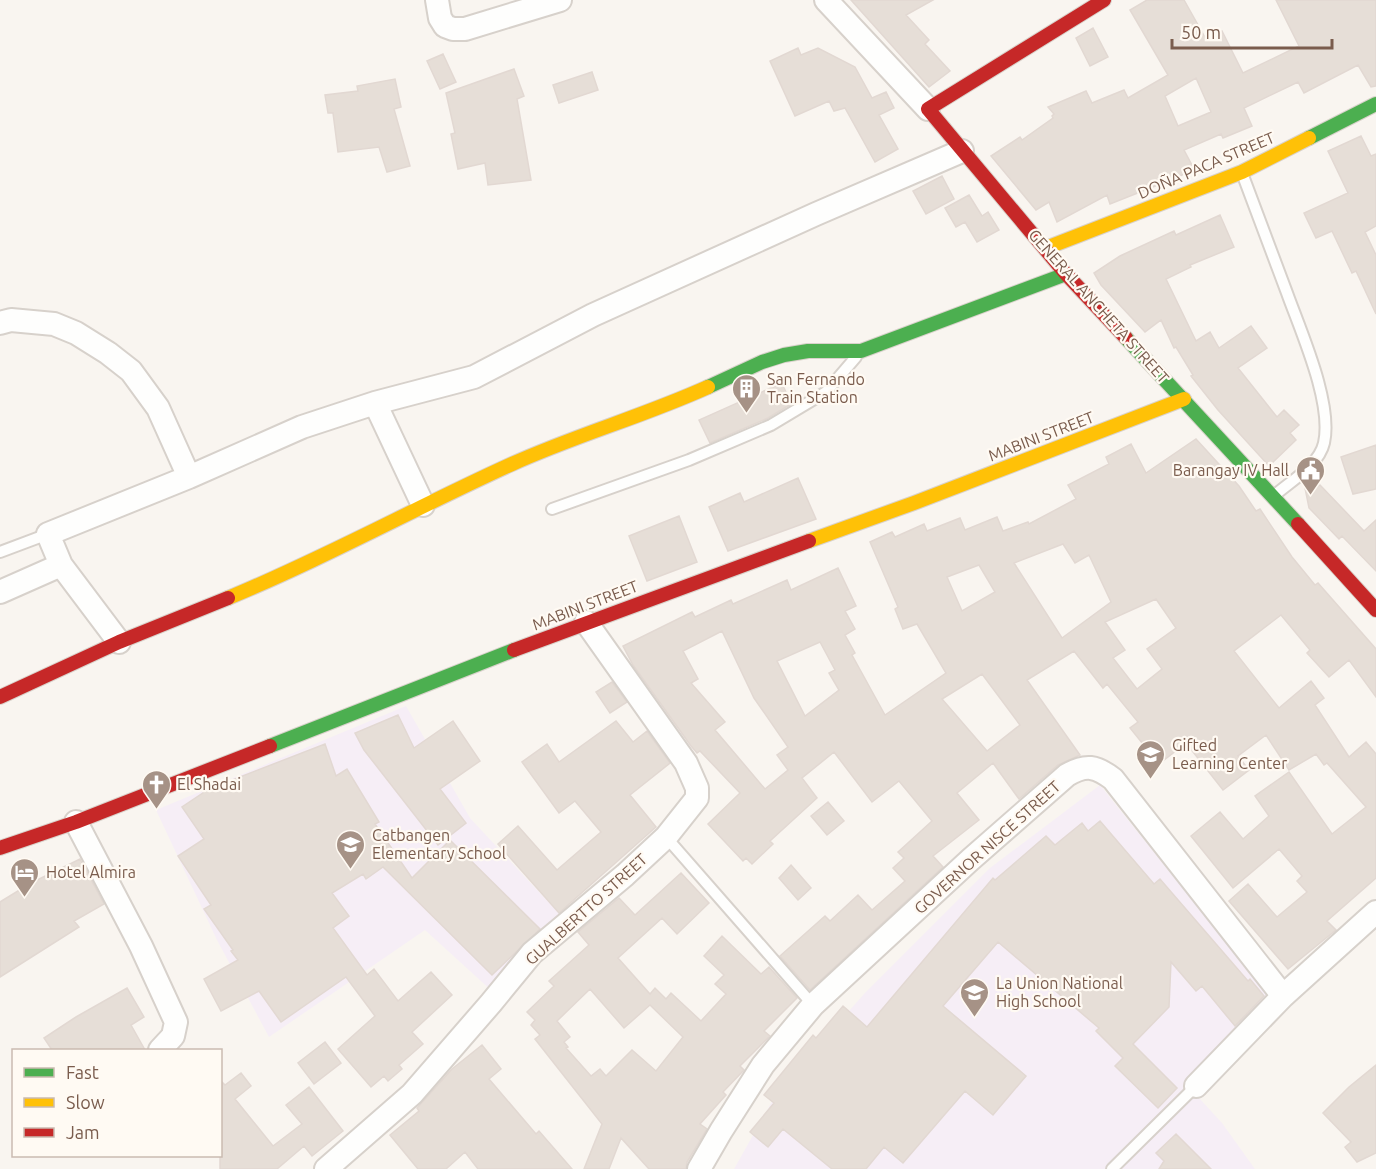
<svg xmlns="http://www.w3.org/2000/svg" width="1376" height="1169" viewBox="0 0 1376 1169" font-family="Ubuntu,sans-serif">
	<style>
		.education { fill: #f6eef6 }
		.building { fill: #e6ded7; stroke: #e2d8d2; stroke-width: 1.5; fill-rule: evenodd }
		.lines { fill: none; stroke-linecap: round; stroke-linejoin: round }
		.lane-casing { stroke: #d7d1cb; stroke-width: 14 }
		.street-casing { stroke: #d7d1cb; stroke-width: 26 }
		.fast-casing { stroke: #d9d2cb; stroke-width: 16 }
		.slow-casing { stroke: #d9d2cb; stroke-width: 16 }
		.jam-casing { stroke: #d9d2cb; stroke-width: 16 }
		.lane { stroke: #fefefd; stroke-width: 10 }
		.street { stroke: #fefefd; stroke-width: 22 }
		.fast { stroke: #4caf50; stroke-width: 14 }
		.slow { stroke: #ffc107; stroke-width: 14 }
		.jam { stroke: #c62828; stroke-width: 14 }
		.labels { text-anchor: middle; stroke-width: 4.5; stroke-linejoin: round; paint-order: stroke }
		.street-label { font-size: 16px; fill: #7a5c4d; stroke: #fffaf3 }
		.poi-label { font-size: 16px; fill: #7a5c4d; stroke: #fffaf3; text-anchor: start }
	</style>
	<rect width="100%" height="100%" fill="#f9f5f0"/>
	<!-- education -->
	<path class="education" d="M406,706L470,818L567,922L493,992L425,930L269,1037L217,940L156,810Z
		M1100,785L1274,1002L1188,1086L1222,1123L1255,1169H734L779,1089L865,993L990,868Z"/>
	<!-- building -->
	<path class="building" d="M851,0H933L906,15L929,40L925,44L950,71L929,87Z
		M1147,0H1184L1206,39L1222,31L1243,73L1299,46L1276,0H1376V86L1371,87L1358,65L1304,93L1298,82L1244,108L1252,126L1223,138L1221,134L1184,150L1194,169L1178,177L1110,204L1107,195L1057,222L1049,202L1036,210L991,156L1020,137L1022,140L1053,118L1052,116L1054,114L1048,107L1086,91L1092,103L1124,90L1128,98L1168,75L1130,10ZM1196,78L1211,112L1178,126L1165,96Z
		M1093,28L1108,57L1090,66L1076,38Z
		M798,48L801,55L818,48L855,67L872,98L886,92L894,108L879,115L898,149L875,162L845,108L834,111L829,101L795,116L770,61Z
		M443,54L456,82L440,89L427,61Z
		M514,69L524,96L517,99L531,180L488,185L485,163L458,169L451,134L455,133L446,93Z
		M592,72L598,90L559,103L553,85Z
		M395,79L401,107L394,109L410,166L387,172L379,147L338,152L333,113H328L325,95L358,91L357,86Z
		M1361,136L1371,156L1376,154V226L1365,232L1376,255V314L1356,271L1352,273L1332,231L1316,238L1304,213L1348,193L1328,151Z
		M942,176L954,199L926,214L913,191Z
		M969,195L982,216L988,212L999,230L977,242L965,222L956,227L945,208Z
		M1220,215L1234,247L1190,265L1191,267L1166,279L1196,341L1210,332L1219,348L1251,326L1267,348L1238,368L1277,417L1284,410L1299,425L1290,433L1296,440L1269,466L1218,410L1191,376L1193,375L1176,347L1174,348L1161,320L1145,332L1101,285L1094,273L1120,256L1174,231L1176,235Z
		M782,383L791,404L768,418L710,443L699,420Z
		M1196,439L1239,486L1256,511L1260,509L1292,557L1315,585L1318,583L1376,649V697L1349,660L1329,677L1307,653L1310,650L1281,615L1234,651L1279,708L1311,681L1324,698L1315,705L1349,757L1366,742L1376,754V878L1327,921L1336,930L1288,969L1229,901L1248,884L1277,917L1307,892L1297,881L1302,876L1279,849L1233,888L1191,836L1220,812L1243,839L1269,816L1255,796L1289,772L1332,834L1366,807L1327,763L1324,765L1316,754L1289,770L1266,735L1238,756L1249,770L1223,790L1186,743L1159,764L1130,728L1138,722L1107,684L1103,688L1074,651L1027,680L1080,755L1058,765L1019,799L993,763L957,793L979,820L933,856L943,867L810,990L780,956L825,916L830,921L858,895L872,910L905,881L893,868L904,858L898,852L932,821L899,781L872,802L834,752L802,778L817,798L770,841L773,844L752,864L746,858L743,861L708,824L740,793L700,751L697,753L691,746L633,665L623,646L692,612L695,617L731,600L733,604L787,580L791,590L838,568L856,606L845,611L855,629L845,635L855,653L852,655L885,715L946,673L917,624L903,629L895,609L898,607L870,542L892,532L895,537L924,524L927,531L960,518L965,530L997,517L1003,531L1028,522L1029,524L1076,499L1068,485L1109,464L1106,457L1131,444L1146,473ZM1063,544L1075,563L1089,555L1111,602L1062,638L1014,563ZM979,565L995,592L962,611L947,577ZM1156,599L1176,628L1147,649L1162,669L1137,689L1113,658L1125,650L1105,622ZM722,631L754,698L788,747L777,755L788,770L765,789L715,730L725,722L691,683L698,679L683,651ZM820,642L835,670L829,673L839,690L805,716L777,661ZM982,674L1020,725L987,751L942,699Z
		M1376,445V489L1353,494L1341,457Z
		M798,478L816,519L728,551L709,507L740,493L744,502Z
		M1320,485L1364,531L1376,520V571L1342,536L1339,539L1309,508L1305,488Z
		M679,516L697,562L647,581L629,536Z
		M612,682L627,702L610,713L596,692Z
		M398,715L414,748L453,721L480,761L440,789L466,823L438,845L364,750L355,733Z
		M616,721L633,742L647,731L670,763L630,795L656,827L559,913L498,844L518,826L557,870L601,832L575,801L559,813L522,762L547,744L559,762Z
		M325,744L336,776L347,769L379,822L375,824L412,878L450,840L540,929L492,975L383,867L366,879L363,874L332,893L349,916L333,928L367,975L374,969L398,1001L431,972L452,995L412,1032L423,1044L399,1065L402,1069L388,1081L384,1076L371,1087L338,1049L375,1016L346,977L281,1022L259,991L221,1011L204,979L238,960L231,951L233,950L204,909L211,905L178,856L204,839L182,807L209,789Z
		M828,802L844,821L827,835L811,816Z
		M1100,821L1154,884L1160,879L1248,981L1250,979L1264,996L1235,1026L1202,986L1196,991L1171,962L1169,1007L1133,1044L1177,1088L1158,1108L1115,1066L1123,1058L1096,1031L1099,1028L998,942L943,1006L1026,1076L993,1115L965,1091L903,1163L884,1147L866,1169H832L783,1129L768,1147L750,1132L774,1103L764,1095L813,1035L816,1038L843,1006L867,1027L993,878L995,880L1046,836L1055,845L1082,823L1088,831Z
		M80,859L104,904L74,921L79,927L0,977V902L31,883Z
		M791,865L811,888L798,900L779,878Z
		M681,873L709,903L677,934L662,918L618,958L650,994L655,988L666,999L671,993L701,1021L726,994L715,984L724,975L704,956L722,936L761,974L769,967L797,998L764,1031L770,1036L740,1066L744,1070L723,1092L726,1095L700,1124L707,1129L687,1162L686,1169H649L621,1138L609,1169H584L602,1124L535,1039L540,1035L531,1025L535,1020L527,1012L554,986L549,981L589,945L578,932L619,898L635,915ZM590,989L624,1028L650,1005L683,1037L656,1071L632,1050L606,1076L600,1069L591,1076L566,1048L568,1047L564,1042L570,1037L557,1021Z
		M127,988L144,1017L131,1025L145,1050H52L44,1038L76,1017Z
		M325,1042L341,1063L314,1084L298,1063Z
		M482,1045L501,1069L489,1079L536,1134L539,1131L572,1169H478L465,1152L446,1169H418L390,1135L419,1111L417,1108L452,1069Z
		M1376,1065V1153L1357,1162L1345,1147L1351,1142L1323,1113L1349,1087Z
		M241,1073L251,1086L235,1099L273,1146L302,1124L286,1105L309,1087L343,1131L312,1156L304,1146L277,1169H220V1080L225,1085Z
		M1176,1134L1211,1169H1159L1164,1161L1156,1153Z"/>
	<g class="lines">
		<defs>
			<path id="lane" d="M1242,173C1257,213 1272,253 1287,293C1301,332 1333,403 1324,443C1319,465 1291,481 1275,495
				M552,509L689,460L771,425L826,392L856,357
				M0,552L48,534
				M666,837L813,1005
				M1112,1169L1196,1086"/>
			<path id="street" d="M437,0L440,18L445,26L453,29H465L560,0
				M826,0L928,109
				M0,323L11,320L54,324L76,333L108,353L131,371L158,408L189,477
				M375,403L423,505
				M0,592L61,565
				M119,642L61,565L48,534L189,477L302,427L375,403L474,377L593,315L816,214L962,151
				M76,822L141,946L176,1022L173,1036L160,1050
				M1196,1086L1283,996L1376,912
				M326,1169L412,1094L491,1003L532,953L625,875L666,837L697,798V788L686,763L586,622
				M699,1169L721,1131L763,1065L813,1005L970,860L1067,775C1086,764 1096,766 1113,779L1283,996"/>
			<path id="fast" d="M1309,138L1376,104
				M1126,338L1298,524
				M708,387L762,362L784,355L808,351H861L1066,274
				M270,746L514,650"/>
			<path id="slow" d="M1046,248L1242,172L1309,138
				M809,541L914,503L1184,399
				M228,598C325,558 417,507 512,464C576,435 644,416 708,387"/>
			<path id="jam" d="M1104,0L928,109L1066,274L1126,338
				M1298,524L1376,610
				M514,650L809,541
				M0,697L119,642L228,598
				M0,848L76,822L270,746"/>
		</defs>
		<!-- lane casing -->
		<use href="#lane" class="lane-casing"/>
		<!-- street casing -->
		<use href="#street" class="street-casing"/>
		<!-- fast casing -->
		<use href="#fast" class="fast-casing"/>
		<!-- slow casing -->
		<use href="#slow" class="slow-casing"/>
		<!-- jam casing -->
		<use href="#jam" class="jam-casing"/>
		<!-- lane -->
		<use href="#lane" class="lane"/>
		<!-- street -->
		<use href="#street" class="street"/>
		<!-- fast -->
		<use href="#fast" class="fast"/>
		<!-- slow -->
		<use href="#slow" class="slow"/>
		<!-- jam -->
		<use href="#jam" class="jam"/>
	</g>
	<!-- icons -->
	<defs>
		<symbol id="building-pin" viewBox="-11 -11 22 30"><path d="M0 17L-7.5 6A9.5 9.5 0 1 1 7.5 6Z" fill="#a69286" stroke="#fffaf3"/><path d="M-4-6H4V6H1V3H-1V6H-4ZM-2.5-4.3h1.7v1.8h-1.7ZM.8-4.3h1.7v1.8H.8ZM-2.5-1h1.7V.8h-1.7ZM.8-1h1.7V.8H.8Z" fill="#fff"/></symbol>
		<symbol id="civic-pin" viewBox="-11 -11 22 30"><path d="M0 17L-7.5 6A9.5 9.5 0 1 1 7.5 6Z" fill="#a69286" stroke="#fffaf3"/><path d="M-.6-6.5H3V-4.5H.6V-3L4-1V1h2V6H-6V1h2V-1L-.6-3ZM-1.2 2.5V6h2.4V2.5Z" fill="#fff"/></symbol>
		<symbol id="school-pin" viewBox="-11 -11 22 30"><path d="M0 17L-7.5 6A9.5 9.5 0 1 1 7.5 6Z" fill="#a69286" stroke="#fffaf3"/><path d="M0-5L7-2L0 1L-7-2ZM-4 1L0 2.5L4 1V4Q0 6-4 4Z" fill="#fff"/></symbol>
		<symbol id="church-pin" viewBox="-11 -11 22 30"><path d="M0 17L-7.5 6A9.5 9.5 0 1 1 7.5 6Z" fill="#a69286" stroke="#fffaf3"/><path d="M-1.2-6h2.4v3.5h3.3v2.4h-3.3V6h-2.4V-.1h-3.3v-2.4h3.3Z" fill="#fff"/></symbol>
		<symbol id="hotel-pin" viewBox="-11 -11 22 30"><path d="M0 17L-7.5 6A9.5 9.5 0 1 1 7.5 6Z" fill="#a69286" stroke="#fffaf3"/><path d="M-6-4.5h1.5V1H6V5H4.5V3h-9V5H-6ZM-4 0a1.8 1.8 0 1 1 3.6 0ZM.5 0V-2.5h3Q6-2.5 6 0Z" fill="#fff"/></symbol>
	</defs>
	<g fill-rule="evenodd">
		<use href="#building-pin" x="730" y="372" width="33" height="45"/>
		<use href="#civic-pin" x="1294" y="454" width="33" height="45"/>
		<use href="#school-pin" x="1134" y="738" width="33" height="45"/>
		<use href="#church-pin" x="140" y="768" width="33" height="45"/>
		<use href="#school-pin" x="334" y="828" width="33" height="45"/>
		<use href="#hotel-pin" x="8" y="856" width="33" height="45"/>
		<use href="#school-pin" x="958" y="976" width="33" height="45"/>
	</g>
	<g class="labels">
		<!-- street labels -->
		<g class="street-label">
			<text transform="translate(1206 165) rotate(-23)" y="6">DOÑA PACA STREET</text>
			<text transform="translate(1099 306) rotate(48)" y="6">GENERAL ANCHETA STREET</text>
			<text transform="translate(1041 436) rotate(-21)" y="6">MABINI STREET</text>
			<text transform="translate(585 605) rotate(-21)" y="6">MABINI STREET</text>
			<text transform="translate(987 847) rotate(-42)" y="6">GOVERNOR NISCE STREET</text>
			<text transform="translate(586 909) rotate(-42)" y="6">GUALBERTTO STREET</text>
		</g>
		<!-- poi labels -->
		<g class="poi-label">
			<text x="767" y="385">San Fernando<tspan x="767" dy="18">Train Station</tspan></text>
			<text x="1289" y="476" text-anchor="end">Barangay IV Hall</text>
			<text x="1172" y="751">Gifted<tspan x="1172" dy="18">Learning Center</tspan></text>
			<text x="177" y="790">El Shadai</text>
			<text x="372" y="841">Catbangen<tspan x="372" dy="18">Elementary School</tspan></text>
			<text x="46" y="878">Hotel Almira</text>
			<text x="996" y="989">La Union National<tspan x="996" dy="18">High School</tspan></text>
		</g>
	</g>
	<!-- legend -->
	<rect x="12" y="1049" width="210" height="108" fill="#fffaf3" stroke="#cabbb1" stroke-width="1.5"/>
	<rect x="24" y="1068" width="30" height="9" fill="#4caf50" stroke="#cabbb1" stroke-width="1.5"/>
	<text x="66" y="1079" font-size="18" fill="#7a5c4d">Fast</text>
	<rect x="24" y="1098" width="30" height="9" fill="#ffc107" stroke="#cabbb1" stroke-width="1.5"/>
	<text x="66" y="1109" font-size="18" fill="#7a5c4d">Slow</text>
	<rect x="24" y="1128" width="30" height="9" fill="#c62828" stroke="#cabbb1" stroke-width="1.5"/>
	<text x="66" y="1139" font-size="18" fill="#7a5c4d">Jam</text>
	<!-- scale -->
	<path d="M1172 39v9h160v-9" fill="none" stroke="#7a5c4d" stroke-width="3"/>
	<text x="1181" y="39" font-size="18" fill="#7a5c4d" stroke="#fffaf3" stroke-width="4.5" paint-order="stroke">50 m</text>
</svg>
